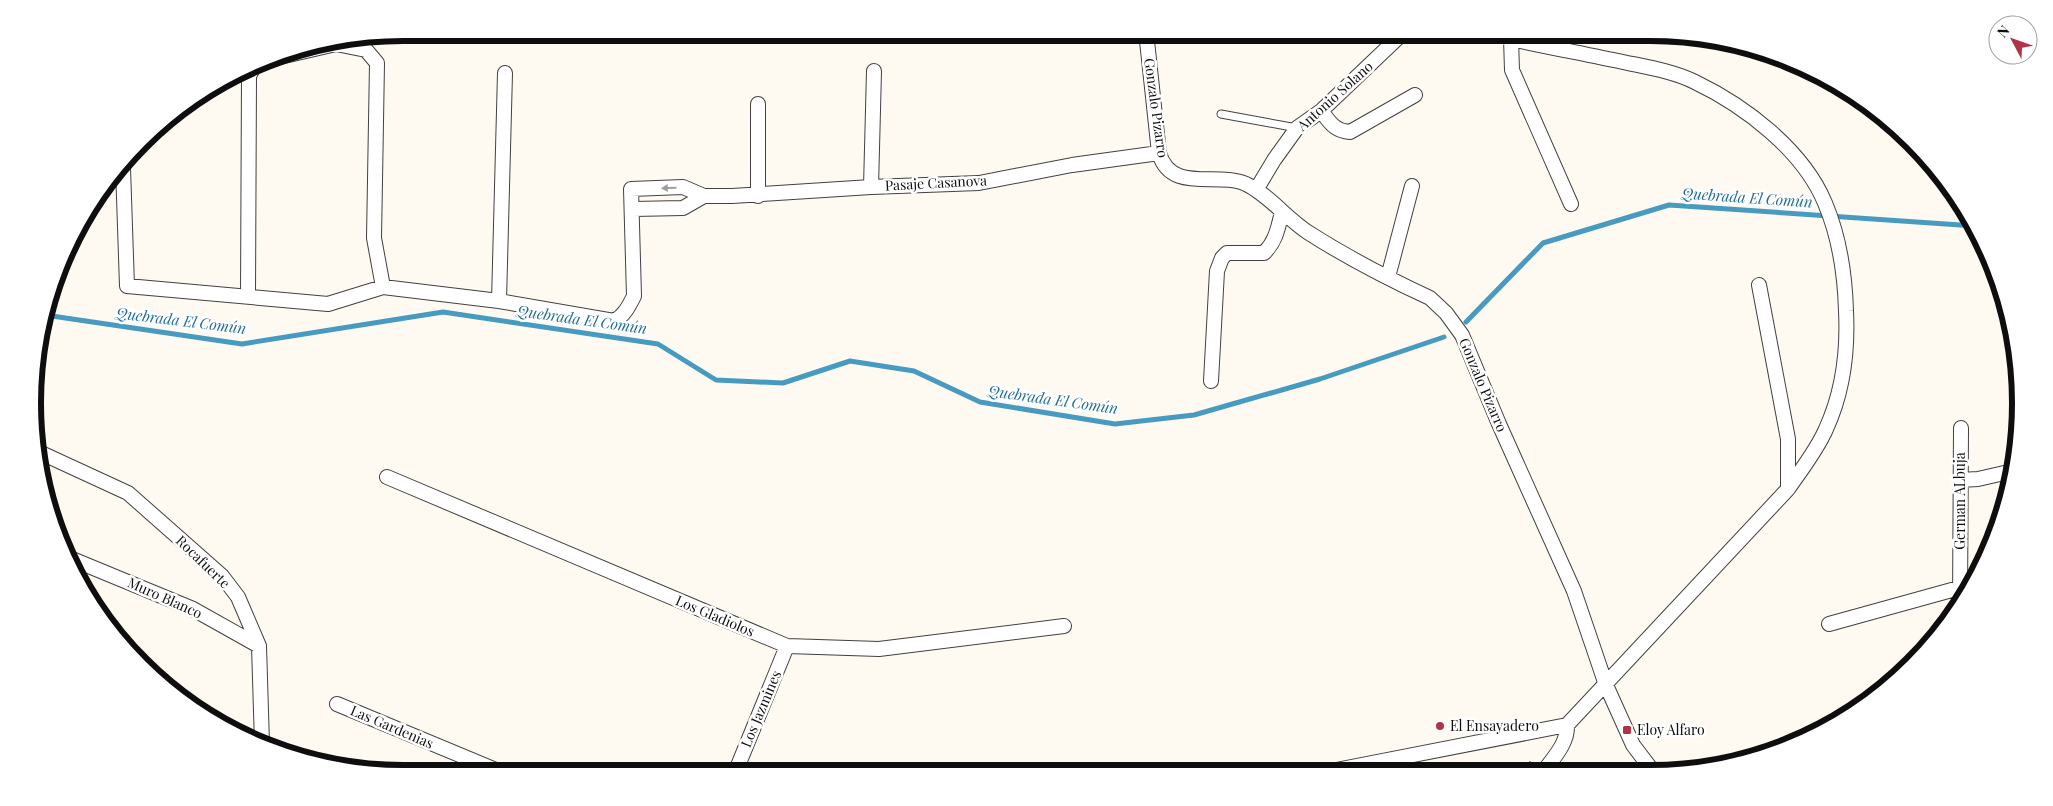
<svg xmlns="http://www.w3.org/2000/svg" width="2053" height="806" viewBox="0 0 2053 806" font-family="'Playfair Display',serif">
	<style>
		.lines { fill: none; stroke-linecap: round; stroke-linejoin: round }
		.stream { stroke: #489bc0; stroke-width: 5 }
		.lane-casing { stroke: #414141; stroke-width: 9 }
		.street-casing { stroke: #414141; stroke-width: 16 }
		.path { stroke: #303030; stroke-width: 3; stroke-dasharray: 5 2.5; stroke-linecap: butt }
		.lane { stroke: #fff; stroke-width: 7 }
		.street { stroke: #fff; stroke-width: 14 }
		.oneway { fill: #9f9f9f }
		.poi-dot { fill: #b13345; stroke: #fff; stroke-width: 2 }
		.labels { text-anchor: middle; stroke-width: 5; stroke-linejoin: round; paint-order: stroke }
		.street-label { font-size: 14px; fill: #0e0e0e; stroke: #fff }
		.poi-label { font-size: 14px; fill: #0e0e0e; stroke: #fff; text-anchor: start }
		.water-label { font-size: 15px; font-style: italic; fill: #236d94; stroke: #fff }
		.rim { fill: none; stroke: #0e0e0e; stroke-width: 6 }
	</style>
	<rect width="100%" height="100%" fill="#fefaf1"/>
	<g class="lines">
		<!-- stream -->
		<path class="stream" d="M45,315L242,344L443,312L658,344L716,380L783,383L850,361L914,371L980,402L1115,424L1194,415L1320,379L1444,337
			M1466,322L1543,243L1669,205L1975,226"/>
		<defs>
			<path id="lane" d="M1221,114L1297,128"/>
			<path id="street" d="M1143,32L1147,41L1159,153C1171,194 1217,171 1246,184C1269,195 1287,219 1309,233C1345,256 1391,280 1430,298L1446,313L1462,335L1499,424L1574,591L1606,685L1633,745L1652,770
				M1496,32L1511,39C1548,47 1585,54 1623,62C1646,67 1673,71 1695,82C1745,106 1803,150 1825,203C1839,236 1845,275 1846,311C1848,351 1843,392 1826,429C1817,450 1801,470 1788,489L1567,725C1568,743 1554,757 1544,771
				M1511,39L1512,70L1571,204
				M267,60L336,44L366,50L377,63L374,238L383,287
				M758,104V196
				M1321,111C1330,122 1334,131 1350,132L1415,95
				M123,168L127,286L328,304L383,287L499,301L614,321C624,316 629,306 634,296L631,189L683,187L704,196H732L871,187L979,183L1072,165L1159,153
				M871,187L874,71
				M1256,190L1274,160L1297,128L1321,111L1404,32
				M633,209L683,208L704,196
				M1388,277L1412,186
				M1759,285L1788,439V489
				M248,296L249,76L255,65
				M499,301L505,73
				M1211,381L1217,271L1222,258L1227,253H1264C1276,241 1278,228 1282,212
				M39,452L128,493L222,576L238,597L259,646L262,744
				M387,477L787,646L879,649L1064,626
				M1960,480L1978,479L2013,471
				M67,557L193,609L259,646
				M1960,605L1961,428
				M1829,624L1959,588
				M337,704L503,773
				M1331,771L1567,725
				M735,773L787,646"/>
		</defs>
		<!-- lane casing -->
		<use href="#lane" class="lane-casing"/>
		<!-- street casing -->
		<use href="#street" class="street-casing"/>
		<!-- path -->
		<path class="path" d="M1523,771L1531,762"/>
		<!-- lane -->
		<use href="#lane" class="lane"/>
		<!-- street -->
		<use href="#street" class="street"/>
	</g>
	<!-- one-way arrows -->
	<defs><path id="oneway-solid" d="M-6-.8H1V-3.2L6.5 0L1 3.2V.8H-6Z" transform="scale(1.25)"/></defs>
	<use class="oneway" href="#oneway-solid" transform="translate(669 188) rotate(178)"/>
	<!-- markers -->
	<g class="poi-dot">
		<circle cx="1440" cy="726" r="5"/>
		<rect x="1622" y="725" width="10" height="10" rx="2.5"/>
	</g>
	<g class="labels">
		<!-- street labels -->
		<g class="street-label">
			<text transform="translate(1335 96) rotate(-42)" y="5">Antonio Solano</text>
			<text transform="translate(1156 108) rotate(82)" y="5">Gonzalo Pizarro</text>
			<text transform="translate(936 183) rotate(-3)" y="5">Pasaje Casanova</text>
			<text transform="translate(1483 385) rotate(67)" y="5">Gonzalo Pizarro</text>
			<text transform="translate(1960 501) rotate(-90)" y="5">German ALbuja</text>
			<text transform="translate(203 562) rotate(44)" y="5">Rocafuerte</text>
			<text transform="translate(165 598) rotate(24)" y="5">Muro Blanco</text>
			<text transform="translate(715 616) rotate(23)" y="5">Los Gladiolos</text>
			<text transform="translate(761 709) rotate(-67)" y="5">Los Jazmines</text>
			<text transform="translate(392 727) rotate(23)" y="5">Las Gardenias</text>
		</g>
		<!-- poi labels -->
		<g class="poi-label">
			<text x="1450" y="731">El Ensayadero</text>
			<text x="1637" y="735">Eloy Alfaro</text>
		</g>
		<!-- water labels -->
		<g class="water-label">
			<text transform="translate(1747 198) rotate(4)" y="5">Quebrada El Común</text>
			<text transform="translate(582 320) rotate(8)" y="5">Quebrada El Común</text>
			<text transform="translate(181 321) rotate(7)" y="5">Quebrada El Común</text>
			<text transform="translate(1053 400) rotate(8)" y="5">Quebrada El Común</text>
		</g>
	</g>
	<!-- crop -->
	<path d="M0 0H2053V806H0ZM403 41H1650A362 362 0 0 1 2012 403V403A362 362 0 0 1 1650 765H403A362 362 0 0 1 41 403V403A362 362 0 0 1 403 41Z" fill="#fff" fill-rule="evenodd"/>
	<path class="rim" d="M403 41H1650A362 362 0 0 1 2012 403V403A362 362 0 0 1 1650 765H403A362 362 0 0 1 41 403V403A362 362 0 0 1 403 41Z"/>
	<!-- north arrow -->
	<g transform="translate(2013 40) rotate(311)"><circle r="24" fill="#ffffff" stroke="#9f9f9f"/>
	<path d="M0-4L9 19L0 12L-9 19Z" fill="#b13345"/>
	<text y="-8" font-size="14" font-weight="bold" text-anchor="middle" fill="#0e0e0e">N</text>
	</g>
</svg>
